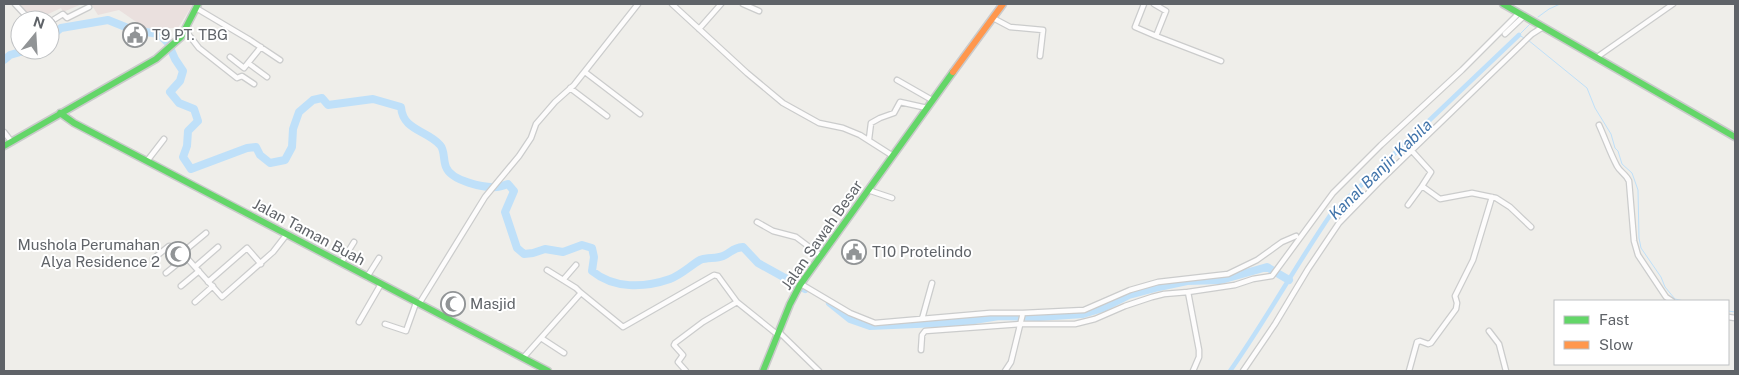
<svg xmlns="http://www.w3.org/2000/svg" width="1739" height="375" viewBox="0 0 1739 375" font-family="'Public Sans',sans-serif">
	<style>
		.medical { fill: #eae0de }
		.lines { fill: none; stroke-linecap: round; stroke-linejoin: round }
		.stream { stroke: #bfe0f9; stroke-width: 1 }
		.canal { stroke: #bfe0f9; stroke-width: 4.5 }
		.river { stroke: #bfe0f9; stroke-width: 8 }
		.street-casing { stroke: #cbcccc; stroke-width: 7 }
		.fast-casing { stroke: #cacacb; stroke-width: 9 }
		.slow-casing { stroke: #cacacb; stroke-width: 9 }
		.street { stroke: #fdfcfc; stroke-width: 4.5 }
		.fast { stroke: #63d668; stroke-width: 6 }
		.slow { stroke: #ff974d; stroke-width: 6 }
		.labels { text-anchor: middle; stroke-width: 4; stroke-linejoin: round; paint-order: stroke }
		.poi-label { font-size: 15px; fill: #5f6368; stroke: #fff; text-anchor: start }
		.street-label { font-size: 15px; fill: #5f6368; stroke: #fff }
		.water-label { font-size: 16px; font-style: italic; fill: #4174aa; stroke: #fff }
	</style>
	<rect width="100%" height="100%" fill="#efeeea"/>
	<!-- medical -->
	<path class="medical" d="M17,4H82L63,12L61,8L44,16L46,20H33Z
		M91,4H193L178,28H145L119,10L98,15Z"/>
	<g class="lines">
		<!-- stream -->
		<path class="stream" d="M1538,17L1549,9L1560,4
			M1524,38L1519,35L1531,23
			M1528,40L1587,88L1595,108L1611,134L1615,148L1618,151L1622,164L1632,173L1638,190L1639,238L1641,248L1661,277L1665,287L1675,299L1684,301
			M1728,311L1735,312"/>
		<!-- canal -->
		<path class="canal" d="M1230,371C1266,320 1296,265 1331,214L1519,35"/>
		<!-- river -->
		<path class="river" d="M50,37L61,28L108,20L133,30L159,34L168,43L175,59L183,71L180,81L170,92L179,103L194,109L198,121L188,131L187,146L183,157L191,169L247,148L256,147L260,155L270,163L285,160L292,147L293,129L299,112L313,100L322,98L328,105L373,99L401,107C403,131 427,130 440,145C445,150 443,160 446,167C451,181 484,188 497,187C501,187 505,185 508,184L514,191L505,212L517,248L524,254L533,253L545,249L563,252L582,245L592,248L594,257L592,271C614,289 644,288 670,279C681,275 690,266 700,260C707,257 716,259 723,256C732,252 732,248 743,247L758,263L805,289
			M4,60L10,55L27,50
			M830,303L850,319L870,326L962,322L999,316L1039,317L1083,314L1103,308L1129,295L1159,287L1187,281L1221,280L1267,267L1289,280"/>
		<defs>
			<path id="street" d="M15,4L30,20
				M672,4L747,73L783,103L819,123L843,128L860,135L893,156
				M743,4L759,11
				M1144,4L1135,27L1156,36
				M1154,4L1166,11L1156,36L1221,61
				M196,8L250,40L280,60
				M993,18L1010,27L1043,30L1040,56
				M50,22L63,14L67,18L89,7
				M699,29L721,4
				M185,30L199,48L237,78L242,76L254,84
				M1505,34L1524,16
				M261,47L248,63L267,77
				M1600,55L1673,4
				M230,57L244,68L248,63
				M585,72L640,114
				M897,80L932,100
				M570,88L607,116
				M1599,125C1605,138 1610,153 1617,166C1620,172 1626,174 1629,181L1634,241L1638,255L1666,297L1672,301
				M4,132L11,141
				M869,139L871,123L880,118L894,113L900,102L927,108
				M1412,151L1431,172L1422,186L1440,199L1472,193L1496,198L1510,207L1531,227
				M147,161L164,139
				M868,190L892,198
				M1408,205L1422,186
				M757,222L773,231L796,237L820,255
				M183,252L206,233
				M153,259L169,246L177,247L222,297L273,252L287,234
				M341,263L354,242
				M195,267L218,247
				M166,273L187,256
				M367,277L379,258
				M563,280L576,265
				M208,282L247,248L261,264
				M801,284L850,313L875,323L990,313H1023L1011,362L1005,371
				M181,286L199,271
				M580,292L623,327L714,275L718,276L737,302L778,335
				M1188,292L1235,285L1253,279L1272,276L1333,193L1381,145L1462,70L1519,13
				M195,302L213,286
				M419,304L485,197L519,156L531,138L536,124L555,102L574,85L638,4
				M1023,313L1084,310L1130,290L1158,282L1228,274L1257,260L1282,242L1296,236
				M1728,317L1735,318
				M922,319L932,283
				M359,322L381,284
				M385,324L406,331L416,303
				M1489,331L1499,344L1506,371
				M779,332L819,371
				M541,338L564,353
				M921,350L922,335L925,331L1020,324H1075L1095,319L1125,306L1152,297L1164,294L1188,292L1199,350V357L1193,371
				M523,358L580,294V292L576,288L547,270
				M686,371L678,362L683,355L674,345L675,343L703,322L737,302
				M1243,371L1275,324L1308,269L1339,223L1379,182L1532,34L1543,27
				M1409,371L1417,342L1420,341L1428,344L1431,343L1456,309L1457,303L1455,296L1473,260L1492,197"/>
			<path id="fast" d="M1503,4L1735,137
				M60,113L74,123L548,371
				M4,146L156,59L181,37L198,4
				M763,371L790,304L800,285L953,72"/>
			<path id="slow" d="M953,72L1003,4"/>
		</defs>
		<!-- street casing -->
		<use href="#street" class="street-casing"/>
		<!-- fast casing -->
		<use href="#fast" class="fast-casing"/>
		<!-- slow casing -->
		<use href="#slow" class="slow-casing"/>
		<!-- street -->
		<use href="#street" class="street"/>
		<!-- fast -->
		<use href="#fast" class="fast"/>
		<!-- slow -->
		<use href="#slow" class="slow"/>
	</g>
	<!-- icons -->
	<defs>
		<symbol id="civic-ring" viewBox="-11 -11 22 22"><circle r="9.5" fill="#fff" stroke="#919496" stroke-width="1.5"/><path d="M-.6-6.5H3V-4.5H.6V-3L4-1V1h2V6H-6V1h2V-1L-.6-3ZM-1.2 2.5V6h2.4V2.5Z" fill="#919496"/></symbol>
		<symbol id="mosque-ring" viewBox="-11 -11 22 22"><circle r="9.5" fill="#fff" stroke="#919496" stroke-width="1.5"/><path d="M3.5-4.9A6 6 0 1 0 3.5 4.9A5 5 0 1 1 3.5-4.9Z" fill="#919496"/></symbol>
	</defs>
	<g fill-rule="evenodd">
		<use href="#civic-ring" x="121" y="21" width="28" height="28"/>
		<use href="#civic-ring" x="840" y="238" width="28" height="28"/>
		<use href="#mosque-ring" x="164" y="240" width="28" height="28"/>
		<use href="#mosque-ring" x="439" y="290" width="28" height="28"/>
	</g>
	<g class="labels">
		<!-- poi labels -->
		<g class="poi-label">
			<text x="152" y="40">T9 PT. TBG</text>
			<text x="160" y="250" text-anchor="end">Mushola Perumahan<tspan x="160" dy="17">Alya Residence 2</tspan></text>
			<text x="872" y="257">T10 Protelindo</text>
			<text x="470" y="309">Masjid</text>
		</g>
		<!-- street labels -->
		<g class="street-label">
			<text transform="translate(309 232) rotate(28)" y="5">Jalan Taman Buah</text>
			<text transform="translate(822 235) rotate(-55)" y="5">Jalan Sawah Besar</text>
		</g>
		<!-- water labels -->
		<g class="water-label">
			<text transform="translate(1380 169) rotate(-44)" y="6">Kanal Banjir Kabila</text>
		</g>
	</g>
	<!-- border -->
	<rect width="1739" height="375" fill="none" stroke="#5f6368" stroke-width="10"/>
	<!-- legend -->
	<rect x="1554" y="300" width="175" height="65" fill="#ffffff" stroke="#bfc1c3"/>
	<rect x="1564" y="316" width="25" height="8" fill="#63d668" stroke="#bfc1c3"/>
	<text x="1599" y="325" font-size="15" fill="#5f6368">Fast</text>
	<rect x="1564" y="341" width="25" height="8" fill="#ff974d" stroke="#bfc1c3"/>
	<text x="1599" y="350" font-size="15" fill="#5f6368">Slow</text>
	<!-- north arrow -->
	<g transform="translate(35 35) rotate(18)"><circle r="24" fill="#ffffff" stroke="#bfc1c3"/>
	<path d="M0-4L9 19L0 12L-9 19Z" fill="#919496"/>
	<text y="-8" font-size="14" font-weight="bold" text-anchor="middle" fill="#5f6368">N</text>
	</g>
</svg>
